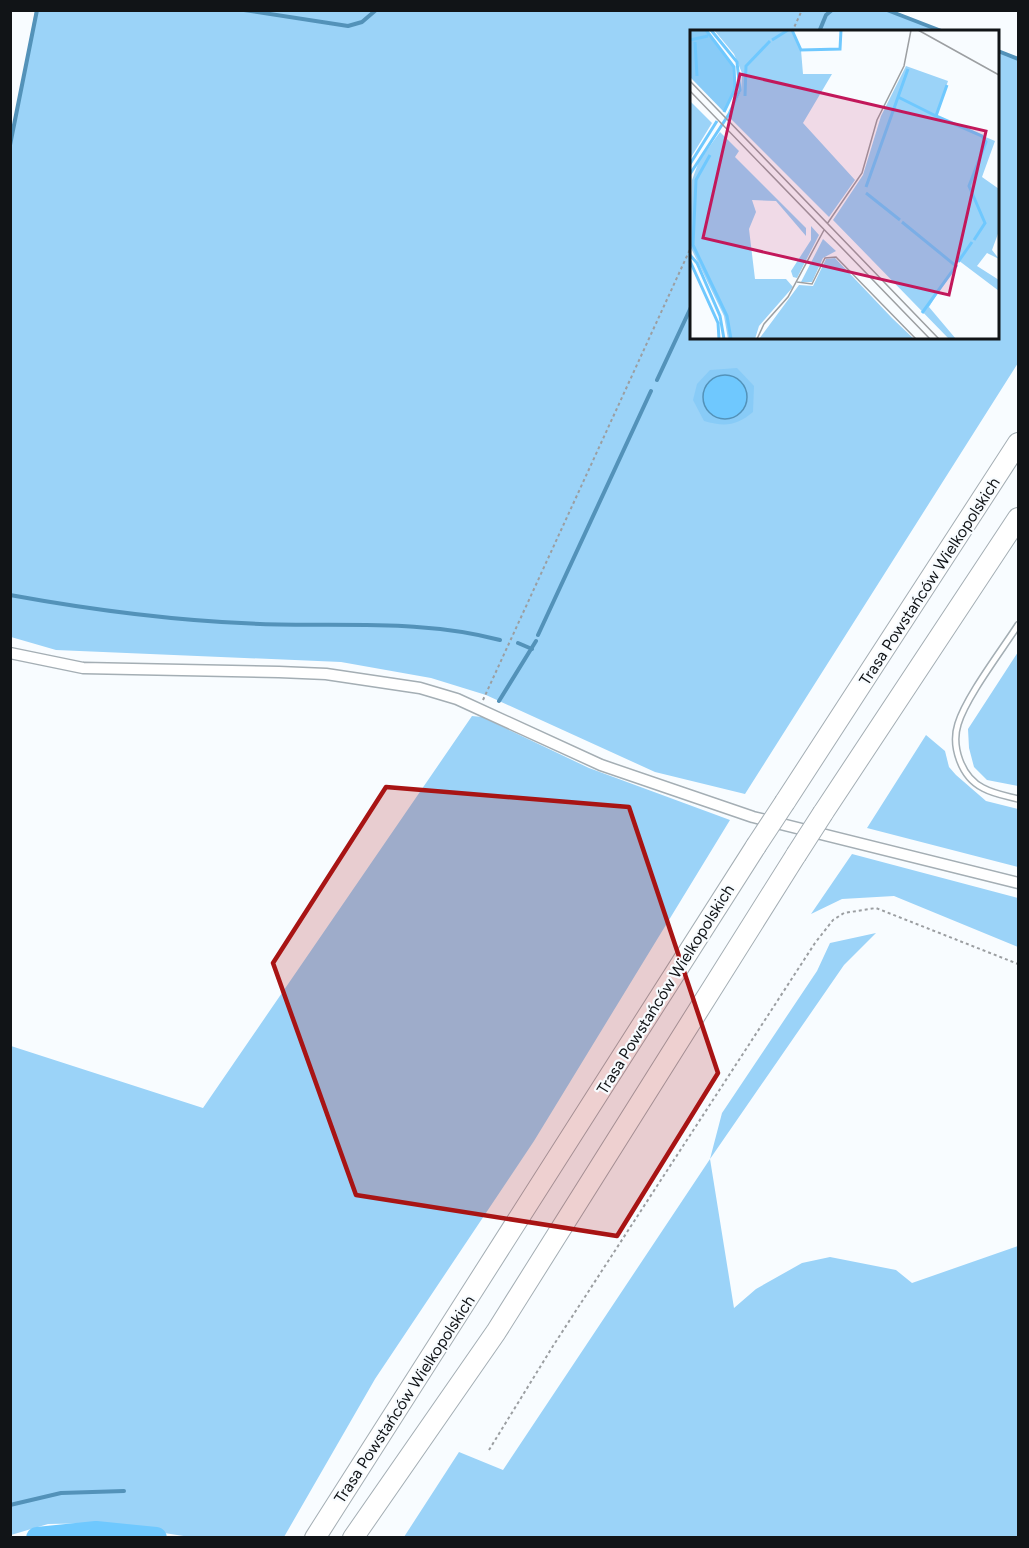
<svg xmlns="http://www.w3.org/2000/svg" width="1029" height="1548" viewBox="0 0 1029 1548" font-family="Figtree,sans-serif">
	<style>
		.green { fill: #9bd3f8 }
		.forest { fill: #88cbf7 }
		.water { fill: #6fc8fe; stroke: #5392b9; stroke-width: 1.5 }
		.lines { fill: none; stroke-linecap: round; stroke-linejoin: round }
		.stream { stroke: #5392b9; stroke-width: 4 }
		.river { stroke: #6fc8fe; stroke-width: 22 }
		.service-casing { stroke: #a4aeb4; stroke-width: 8 }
		.minor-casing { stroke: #a4aeb4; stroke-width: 13 }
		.motorway-casing { stroke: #a4aeb4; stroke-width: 22 }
		.path { stroke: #9b9ea1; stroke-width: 2; stroke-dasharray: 3 3; stroke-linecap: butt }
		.service { stroke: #fff; stroke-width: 5 }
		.minor { stroke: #fff; stroke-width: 10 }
		.motorway { stroke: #fff; stroke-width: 20 }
		.motorway-bridge-casing { stroke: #a4aeb4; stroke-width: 22; stroke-linecap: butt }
		.motorway-bridge { stroke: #fff; stroke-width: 20 }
		.marked { fill: #a81414; fill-opacity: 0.2; stroke: #a81414; stroke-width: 4.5; stroke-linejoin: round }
		.labels { text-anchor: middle; stroke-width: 4.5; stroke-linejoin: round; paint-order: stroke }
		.street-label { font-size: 16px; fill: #111417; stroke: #f8fcff }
		.inset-river { fill: none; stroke: #6fc8fe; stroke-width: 3 }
		.inset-road { fill: none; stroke: #9c9fa2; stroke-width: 1.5 }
		.view { fill: #c2185b; fill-opacity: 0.15; stroke: #c2185b; stroke-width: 3 }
		.inset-edge { fill: none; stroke: #111417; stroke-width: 3 }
	</style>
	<rect width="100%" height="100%" fill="#f8fcff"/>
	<!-- green -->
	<path class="green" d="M887,10L944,31L692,32V338H998V51L1018,59V363L745,794L655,772L486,695L431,678L341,662L56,650L11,637L10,145L35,11Z
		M1018,652V786L987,780L974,767L969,748L968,729Z
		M472,716L482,717L589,768L730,820L534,1141L375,1379L284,1537H190L100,1523L48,1524L11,1535V1046L203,1108Z
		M926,735L945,751L949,767L956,775L986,801L1018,809V867L867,828Z
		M852,854L1018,898V947L894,896L842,899L811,914Z
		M876,933L844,965L710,1159L734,1308L756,1289L802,1263L830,1257L896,1270L912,1283L1018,1246V1537H404L459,1452L503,1470L710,1159L722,1113L817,971L830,943Z"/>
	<!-- forest -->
	<path class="forest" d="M737,368L754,386L753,412C736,426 725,427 704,421L693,400L697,384L710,370Z"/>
	<!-- water -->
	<path class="water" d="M703 397a22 22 0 1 1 44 0a22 22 0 1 1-44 0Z"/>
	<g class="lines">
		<!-- stream -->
		<path class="stream" d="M244,10L348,26L362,22L376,10
			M887,10L944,32
			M819,32L826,15L832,10
			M998,51L1018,59
			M10,145L37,10
			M657,380L692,305
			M10,595C92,610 177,621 260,624C340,627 422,619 500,640
			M538,635L651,391
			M518,643L532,649
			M499,701L536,641
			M10,1505L61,1493L124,1491"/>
		<!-- river -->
		<path class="river" d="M37,1538L96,1532L156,1538"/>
		<defs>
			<path id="service" d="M1018,625C1002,650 966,697 958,724C951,746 961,777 983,788C994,794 1007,796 1018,799"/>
			<path id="minor" d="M10,653L83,668L279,672L326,674L420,688L457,699L601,765L753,817L1018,883"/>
			<path id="motorway" d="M785,802L1018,443
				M823,813L1018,518
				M315,1538L756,846
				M353,1538L496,1332L796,855"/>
		</defs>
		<!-- service casing -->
		<use href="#service" class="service-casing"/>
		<!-- minor casing -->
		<use href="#minor" class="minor-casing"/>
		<!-- motorway casing -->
		<use href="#motorway" class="motorway-casing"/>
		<!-- path -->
		<path class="path" d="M792,32L802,10
			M483,700L692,245
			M489,1450L553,1346L815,943L833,920L844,913L876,908L1018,964"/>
		<!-- service -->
		<use href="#service" class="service"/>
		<!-- minor -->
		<use href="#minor" class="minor"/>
		<!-- motorway -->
		<use href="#motorway" class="motorway"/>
		<defs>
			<path id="motorway-bridge" d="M756,846L785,802
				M796,855L823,813"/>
		</defs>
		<!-- motorway-bridge casing -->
		<use href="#motorway-bridge" class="motorway-bridge-casing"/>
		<!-- motorway-bridge -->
		<use href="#motorway-bridge" class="motorway-bridge"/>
	</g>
	<!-- marked area -->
	<path class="marked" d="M386,787L629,807L718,1073L617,1236L356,1195L273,963Z"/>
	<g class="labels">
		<!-- street labels -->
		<g class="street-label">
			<text transform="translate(929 581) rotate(-57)" y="6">Trasa Powstańców Wielkopolskich</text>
			<text transform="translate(665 989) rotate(-58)" y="6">Trasa Powstańców Wielkopolskich</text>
			<text transform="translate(404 1399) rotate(-57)" y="6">Trasa Powstańców Wielkopolskich</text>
		</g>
	</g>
	<!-- overview -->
	<g transform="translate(690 30)">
		<rect width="309" height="309" fill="#f8fcff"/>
		<path d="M24,0H102L111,20L113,44H142L113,93L165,150L139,187L39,87L51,61L52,43L44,24ZM216,36L258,51L246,86L305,111L292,147L309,159V201L302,220L309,229L297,223L287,236L309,250V261L268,230L239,277L266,309H259L143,190L173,145L191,86ZM0,71L22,93L0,129ZM30,102L49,121L45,127L116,198V206L86,171L62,170L66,182L59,199L65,249H96L103,257L69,296L65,309H38L34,286L0,216L2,150L9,131ZM121,196L129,205L107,248L103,247L101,241L121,210ZM133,209L146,221L133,228L122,252H111ZM145,228L202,288L224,309H69L109,255L123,256L136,229Z" fill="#9bd3f8"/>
		<path d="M0,0H16L44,37L45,59L34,82L0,47Z" fill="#88cbf7"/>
		<path class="inset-river" d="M16,0L44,37L45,59L34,82M102,0L111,20L150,19L151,0M0,10L18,6M82,10L98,0M5,12L7,46M257,55L246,86L292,106L296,112L279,156L295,193L284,210M55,66L56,36L80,11M208,67L246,86M20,125L6,150L3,215L37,286L41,309M0,134L27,91M0,144L39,84L50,60L47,32L21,0M176,157L218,39M176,163L210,190M212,192L266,236L232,283M0,225L7,233L30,286L34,309M0,231L28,293L29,309M268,232L282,212"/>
		<path class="inset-road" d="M228,0L309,45M0,51L249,309M0,61L240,309M137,194L172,143L187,90L214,36L221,0M107,252L122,254L135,228L146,227L226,309M67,309L74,294L98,267L134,200"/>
		<path class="view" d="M50,44L296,101L259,265L13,208Z"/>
		<rect width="309" height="309" class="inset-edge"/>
	</g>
	<!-- border -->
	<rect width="1029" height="1548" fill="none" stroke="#111417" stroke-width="24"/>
</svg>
